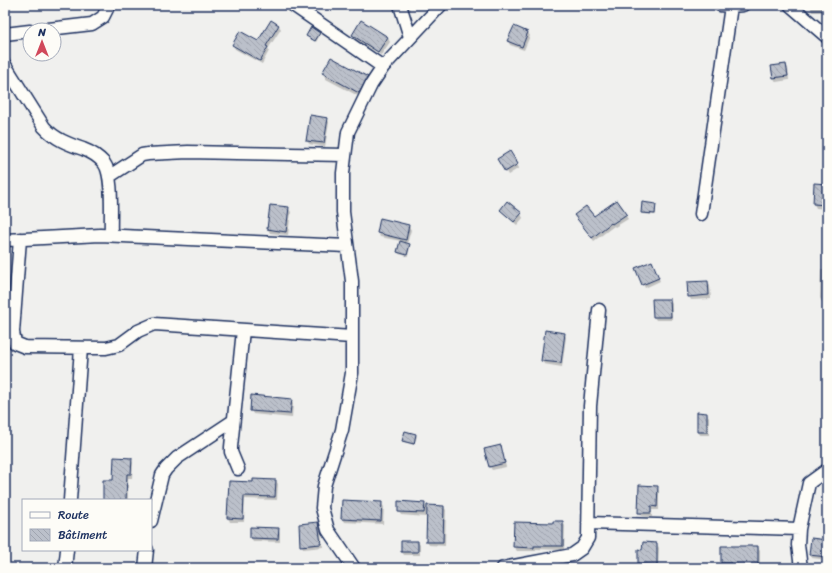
<svg xmlns="http://www.w3.org/2000/svg" width="832" height="573" viewBox="0 0 832 573" font-family="Sriracha,sans-serif">
	<style>
		.shadow { fill: #0003 }
		.building { fill: url(#building-back-hatch); stroke: #1b2f5e }
		.lines { fill: none; stroke-linecap: round; stroke-linejoin: round }
		.street-casing { stroke: #1b2f5e; stroke-width: 15 }
		.street { stroke: #fdfcf7; stroke-width: 12 }
	</style>
	<defs>
		<pattern id="building-back-hatch" width="6" height="6" patternUnits="userSpaceOnUse"><rect width="6" height="6" fill="#bbc0ca"/><path d="M-1 5l2 2M0 0l6 6M5-1l2 2" fill="none" stroke="#a0a5b0"/></pattern>
	</defs>
	<rect width="100%" height="100%" fill="#f0f0ee"/>
	<filter id="ink" filterUnits="userSpaceOnUse"><feTurbulence type="fractalNoise" baseFrequency=".025" numOctaves="2"/><feDisplacementMap in="SourceGraphic" scale="8" xChannelSelector="R" yChannelSelector="G"/><feConvolveMatrix kernelMatrix="1 2 1 2 8 2 1 2 1" color-interpolation-filters="sRGB"/></filter>
	<g filter="url(#ink)">
		<!-- shadow -->
		<path class="shadow" d="M303,5H314L311,10Z
			M810,5H827V12H812Z
			M362,21L388,38L390,42L381,55L355,39L353,35Z
			M279,26L281,29L268,49L269,51L262,64L235,49L233,45L258,43Z
			M528,32L530,36L524,50L510,45L508,41Z
			M319,33L320,35L316,42L307,36Z
			M786,65L788,68L789,80L776,82L774,78L772,67Z
			M323,73L367,77L370,83L362,98L326,79Z
			M327,119L329,122L325,147L309,144L307,140Z
			M510,152L519,168L508,175L499,159Z
			M815,184L827,185V209L816,208L814,204Z
			M617,202L628,219L615,227L614,226L594,241L575,216L594,217Z
			M655,205L656,215L643,214L642,213Z
			M271,206L288,208L291,212L288,235L270,233L268,229Z
			M501,210L521,214L523,218L517,225L503,213Z
			M409,226L411,230L407,244L410,246L408,256L399,254L398,252L401,241L380,237L378,233Z
			M652,262L660,281L645,288L643,284Z
			M821,269H827V302H822L820,298Z
			M708,282L710,286L711,299L691,300L689,296Z
			M670,300L672,304V320H656L654,317Z
			M564,334L566,337L562,367L544,364L542,361Z
			M291,400L293,404L292,418L253,414L251,410Z
			M707,414L709,417V435H700L698,431Z
			M416,435L417,436L414,445L404,442L403,440Z
			M500,446L506,467L492,470L490,467Z
			M131,459L133,463L132,478H128V500H104L114,481Z
			M276,481L278,484L277,500L245,499L244,522H230L228,518L230,482L254,483Z
			M657,487L659,491V510H652V517L642,516L639,512Z
			M381,503L384,507L383,524L344,522L342,519Z
			M424,504L428,510L444,507L446,510L445,546L429,545L427,542L428,512L426,511V517L401,515L399,512Z
			M563,522L565,526L564,550L536,549V551H517L514,547L554,524Z
			M318,523L320,527L323,547L304,549L301,545Z
			M278,529L280,533V542L253,541L251,538Z
			M827,541V560L812,558L810,555Z
			M418,542L420,545V555H404L402,552Z
			M657,544L659,548L658,568H641L639,564Z
			M758,547L760,550V568H733L732,567H725L722,563Z"/>
		<!-- building -->
		<path class="building" d="M271,20L279,25L266,46L268,47L260,61L232,45L240,31L258,41Z
			M361,20L388,37L378,52L352,35Z
			M514,26L528,32L522,47L507,41Z
			M311,27L320,33L315,41L306,36Z
			M331,57L368,77L359,93L322,73Z
			M786,64L788,76L773,78L771,66Z
			M310,115L328,118L324,143L306,141Z
			M510,151L518,164L505,172L497,159Z
			M814,183L827,184V205L813,204Z
			M617,200L627,214L612,224L611,223L592,238L574,215L586,206L594,216Z
			M507,201L522,213L514,222L500,210Z
			M642,202L656,204L655,214L641,213Z
			M270,205L289,207L286,232L267,229Z
			M380,218L409,225L406,240L377,233Z
			M400,241L410,244L407,255L397,252Z
			M652,261L659,278L642,285L635,268Z
			M708,281L709,295L688,297L687,282Z
			M652,299H670L671,317H653Z
			M545,330L565,333L561,363L541,361Z
			M251,395L292,399L290,414L250,411Z
			M697,412L707,413V432H697Z
			M405,431L416,434L414,444L402,441Z
			M501,445L505,463L489,467L484,449Z
			M114,457L132,458L131,474H127L126,500H103V480H113Z
			M253,479L276,480L275,497L244,496L243,519L227,518L229,481L253,482Z
			M639,485L658,486L657,507L651,506V513H638Z
			M342,500L382,502L381,521L341,519Z
			M398,501L425,503L424,513L398,512Z
			M427,505L444,506L443,542H426Z
			M553,521H563V546H534V548L513,547L514,522L553,523Z
			M318,522L321,544L300,546L299,524Z
			M250,527L279,528L278,539L250,538Z
			M811,538L827,540V557L809,555Z
			M401,541H418V552H401Z
			M643,542L657,543V565L638,564V549L642,550Z
			M721,546H758V568L731,567V563H721Z"/>
		<g class="lines">
			<defs>
				<path id="street" d="M293,5L383,67
					M400,5L410,37
					M720,5L731,6L743,5
					M790,5L827,37
					M40,30L92,24L103,17L107,9L108,5
					M5,34L30,31
					M5,65L44,127C55,139 68,144 83,149C91,152 98,156 104,163C114,176 110,218 111,235
					M110,176L142,155L148,154L188,152L345,155
					M701,214L731,6
					M20,239L13,332L15,343L25,347L106,348L119,345L138,331L154,324L352,337
					M5,240L100,235L347,246
					M238,469L231,452V447L243,330
					M70,500L81,348
					M151,521L162,475L166,469L177,458L233,421
					M588,523L799,529
					M65,568L67,550
					M145,568L147,550
					M354,568L328,530L322,508L324,486L342,430L352,373V281L343,212V173L348,132L371,85L383,67L441,5
					M503,568L572,555L582,548L588,538L590,406L599,310
					M801,568L798,545L799,529L809,483L827,470"/>
			</defs>
			<!-- street casing -->
			<use href="#street" class="street-casing"/>
			<!-- street -->
			<use href="#street" class="street"/>
		</g>
	</g>
	<!-- margin -->
	<rect width="832" height="573" fill="none" stroke="#fdfcf7" stroke-width="20"/>
	<rect x="10" y="10" width="812" height="553" fill="none" stroke="#1b2f5e" stroke-width="1.5" filter="url(#ink)"/>
	<!-- legend -->
	<rect x="22" y="499" width="130" height="52" fill="#fdfcf7" stroke="#a3aaba"/>
	<rect x="30" y="512" width="20" height="6" fill="#fdfcf7" stroke="#a3aaba"/>
	<text x="58" y="519" font-size="12" fill="#1b2f5e">Route</text>
	<rect x="30" y="529" width="20" height="12" fill="url(#building-back-hatch)" stroke="#a3aaba"/>
	<text x="58" y="539" font-size="12" fill="#1b2f5e">Bâtiment</text>
	<!-- north arrow -->
	<g transform="translate(42 42)"><circle r="19" fill="#fdfcf7" stroke="#a3aaba"/>
	<path d="M0-3L7 15L0 10L-7 15Z" fill="#d1495b"/>
	<text y="-6" font-size="11" font-weight="bold" text-anchor="middle" fill="#1b2f5e">N</text>
	</g>
</svg>
